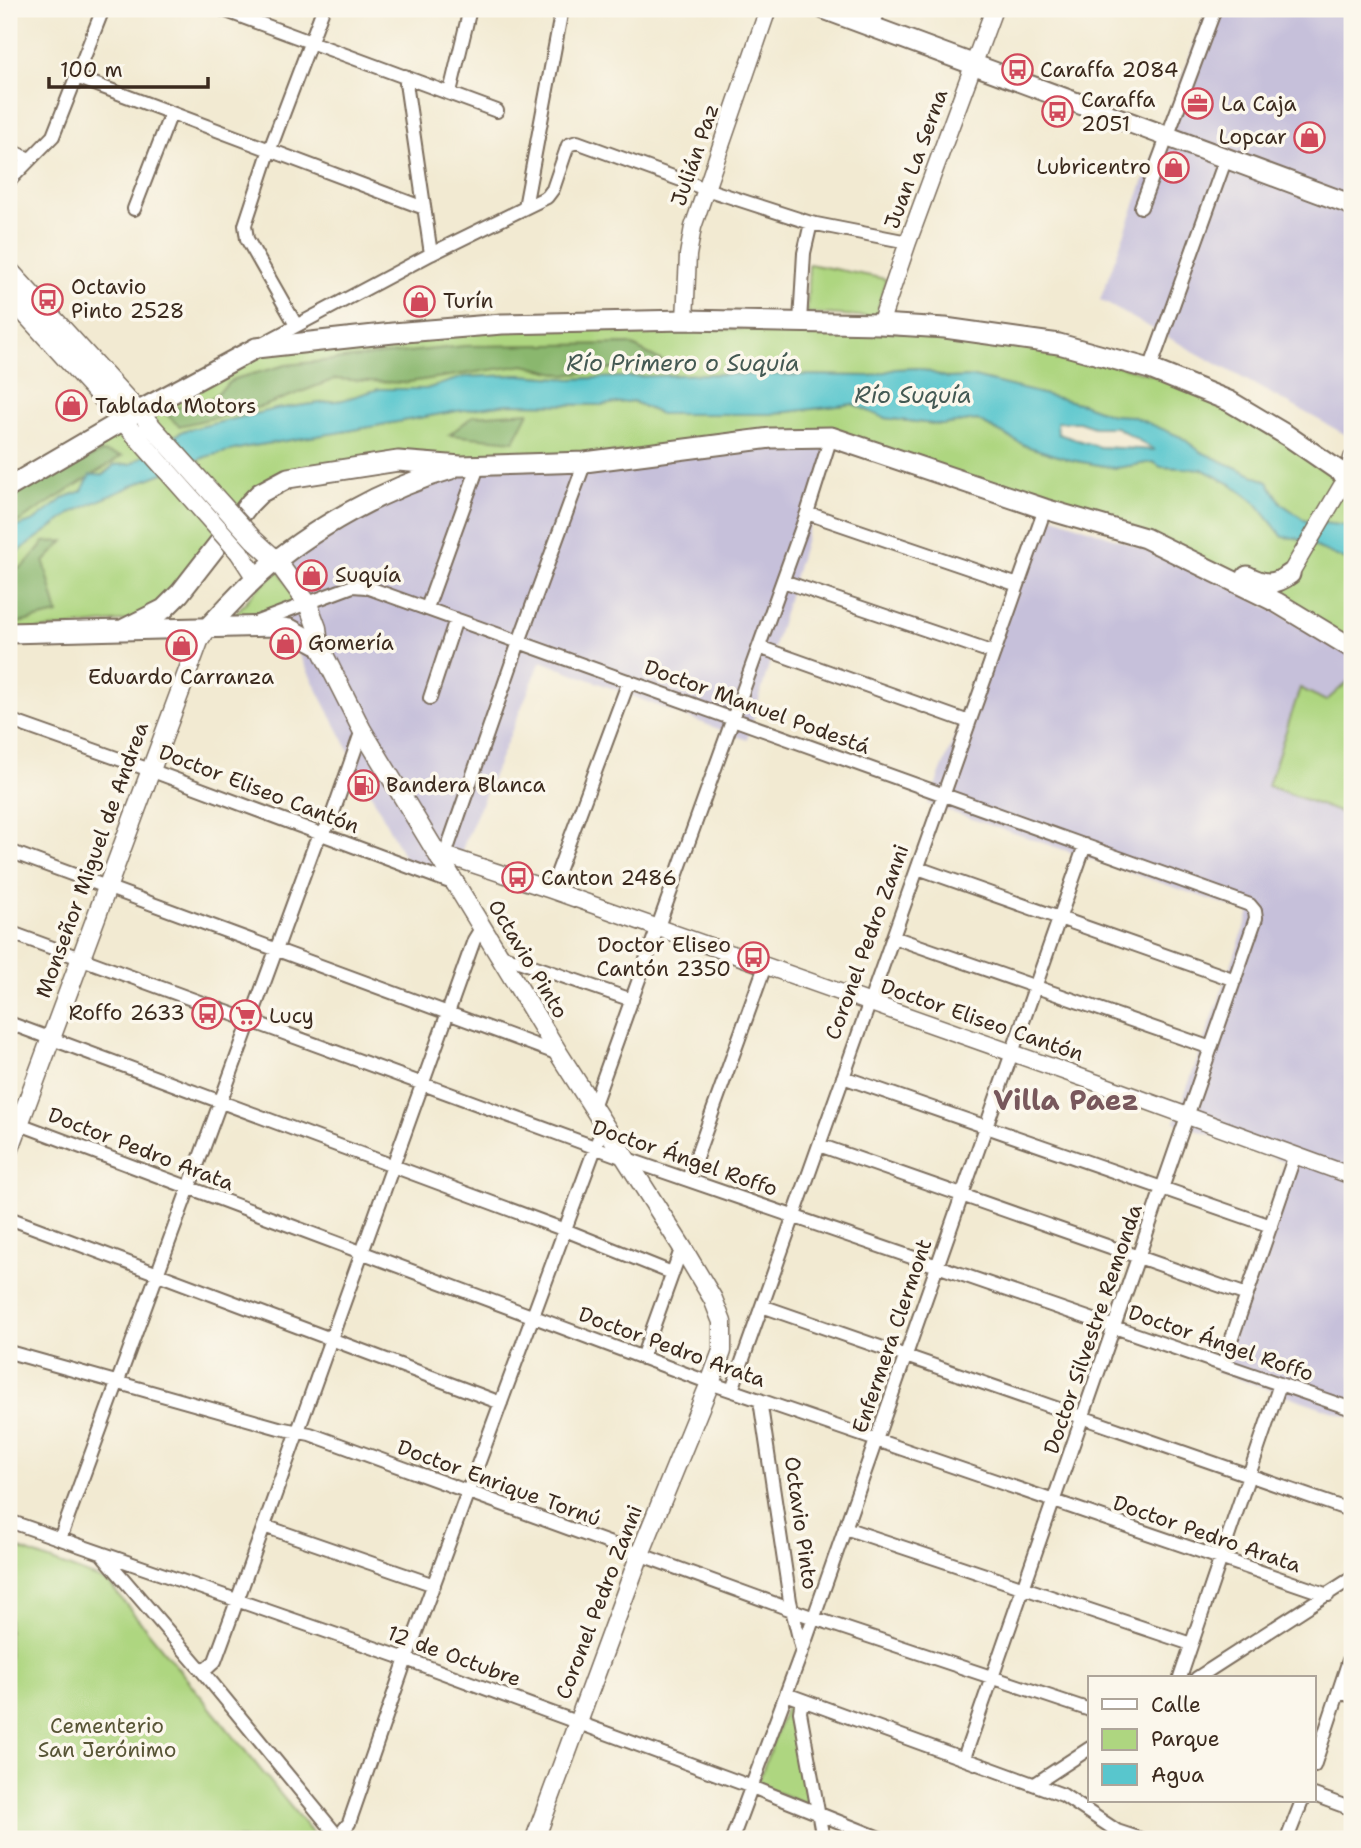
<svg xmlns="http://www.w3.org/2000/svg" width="1361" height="1848" viewBox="0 0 1361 1848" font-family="'Shantell Sans',sans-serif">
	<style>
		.industrial { fill: #c6c0da }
		.green { fill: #aed680; stroke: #74804f; stroke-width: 2 }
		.forest { fill: #8ab76e; stroke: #627046; stroke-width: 2 }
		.water { fill: #58c6cd; stroke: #4a7876; stroke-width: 2; fill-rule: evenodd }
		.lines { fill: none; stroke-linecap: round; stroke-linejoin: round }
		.minor-casing { stroke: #7b6d5d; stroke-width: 16 }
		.tertiary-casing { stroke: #7b6d5d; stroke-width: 19 }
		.secondary-casing { stroke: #7b6d5d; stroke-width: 21 }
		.primary-casing { stroke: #7b6d5d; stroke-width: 23 }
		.minor { stroke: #fff; stroke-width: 12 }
		.tertiary { stroke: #fff; stroke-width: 16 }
		.secondary { stroke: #fff; stroke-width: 18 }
		.primary { stroke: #fff; stroke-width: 19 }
		.secondary-bridge-casing { stroke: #7b6d5d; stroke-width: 21; stroke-linecap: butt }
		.secondary-bridge { stroke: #fff; stroke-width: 18 }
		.labels { text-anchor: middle; stroke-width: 7; stroke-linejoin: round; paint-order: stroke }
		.poi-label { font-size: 21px; fill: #3b2a1e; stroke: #fbf7ec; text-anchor: start }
		.street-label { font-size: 21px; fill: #3b2a1e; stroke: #fbf7ec }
		.park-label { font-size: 21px; fill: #585536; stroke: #fbf7ec }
		.water-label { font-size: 23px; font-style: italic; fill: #445953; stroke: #fbf7ec }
		.district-label { font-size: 28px; font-weight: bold; fill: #78585c; stroke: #fbf7ec }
	</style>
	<rect width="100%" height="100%" fill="#fbf7ec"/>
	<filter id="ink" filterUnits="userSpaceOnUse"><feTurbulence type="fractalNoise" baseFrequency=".0143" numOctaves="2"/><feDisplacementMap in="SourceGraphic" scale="14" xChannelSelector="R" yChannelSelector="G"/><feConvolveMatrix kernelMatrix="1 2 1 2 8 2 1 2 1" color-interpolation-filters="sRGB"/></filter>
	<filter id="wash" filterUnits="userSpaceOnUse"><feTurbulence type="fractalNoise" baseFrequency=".00686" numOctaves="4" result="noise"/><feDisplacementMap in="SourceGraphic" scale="28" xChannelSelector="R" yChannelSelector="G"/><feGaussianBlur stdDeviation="1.57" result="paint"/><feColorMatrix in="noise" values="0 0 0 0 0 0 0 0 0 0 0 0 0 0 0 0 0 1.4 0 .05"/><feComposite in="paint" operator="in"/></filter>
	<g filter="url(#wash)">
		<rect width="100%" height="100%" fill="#f2ead2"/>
		<!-- industrial -->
		<path class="industrial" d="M1207,9H1352V438L1100,300Z
			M836,435L747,740L541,661L453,871L407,863L288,633L287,561L390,501L435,481L487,469Z
			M1043,513L1189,565L1352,653V1418L1215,1371L1285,1162L1175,1122L1250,913L928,804Z"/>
		<!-- green -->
		<path class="green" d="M809,264L886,279L876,317L807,313Z
			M502,324L999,334L1194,386L1352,480V529L1347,526L1306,521L1282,504L1268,482L1201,452L1181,437L1132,417L1112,415L1082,404L974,377L948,378L917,368L896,369L871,376L709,374L571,379L520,375L464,377L426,389H379L343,400L276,409L183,431L131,464L114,465L82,491L64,498L34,522L14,528L9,533V487L256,348Z
			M632,401L660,414H771L853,404L884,418L941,425L977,420L1026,446L1071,460L1116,468L1153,462L1161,467L1202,469L1231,484L1255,502L1283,537L1296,538L1346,560L1352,565V648L1173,549L831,437L692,450L412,461L272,486L150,618L9,633V561L20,550L73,512L145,480L208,456L247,447L348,431L457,411L507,404L602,405Z
			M279,571L299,601L242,619H231L256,590Z
			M1352,678V817L1268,786L1300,688L1326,701Z
			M9,1545L108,1582L317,1839H9Z
			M788,1701L813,1806L757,1785Z"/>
		<!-- forest -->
		<path class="forest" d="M629,344L664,362L565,375L524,365L402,383L335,379L264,406L179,426L163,411L209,400L234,379L286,365L464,346Z
			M529,412L514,441L449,435L473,416Z
			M102,452L122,456L9,528V500L31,484Z
			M64,541L44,562L58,614L9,625V574L25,565L44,542Z"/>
		<!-- water -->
		<path class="water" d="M917,368L948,378L974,377L1082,404L1112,415L1132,416L1181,437L1201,452L1268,482L1282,504L1306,521L1347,526L1352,529V565L1346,560L1296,538L1283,537L1255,502L1231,484L1202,469L1161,467L1153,462L1116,468L1071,460L1026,446L977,420L941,425L884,418L853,404L771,414H660L632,401L602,405L507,404L457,411L348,431L247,447L208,456L145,480L73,512L20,550L9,561V533L14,528L34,521L64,498L82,491L90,475H104L114,465L131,464L183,431L276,409L343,400L379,389H426L464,377L520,375L571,379L709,374L871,376L896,369ZM1079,422L1094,427H1116L1155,450L1099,447L1058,434L1057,422Z"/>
	</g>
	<g filter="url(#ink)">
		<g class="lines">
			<defs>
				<path id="minor" d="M221,9L497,111
					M873,27L879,9
					M405,76L431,254
					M76,77L424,208
					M450,92L470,9
					M9,150L30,159
					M9,181L53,136L103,9
					M525,207L562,9
					M1141,207L1215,9
					M134,209L171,113
					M800,322L804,253L811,223
					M296,325L247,239L245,225L270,149L323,9
					M264,343L431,254L547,197L553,189L568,145L577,142L706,189L811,223L908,242
					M1150,369L1226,158
					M807,513L1018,585
					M783,581L994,653
					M427,608L479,464
					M257,622L353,586L366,587L1250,905L1255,911L1256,918L964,1758
					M759,647L969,722
					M430,698L456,619
					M9,720L150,770L455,884
					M9,851L559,1054
					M445,855L519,642L585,462
					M918,868L1235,980
					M551,890L629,681
					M9,932L627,1159L1352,1409
					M893,937L1211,1048
					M498,954L632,1000
					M9,1023L565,1230L672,1273
					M843,1077L1271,1226
					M593,1107L807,513L831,437
					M9,1120L710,1383L1328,1595
					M819,1145L1247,1295
					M688,1180L765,966
					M9,1218L501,1403
					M762,1306L1352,1511
					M9,1352L279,1428L310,1434L814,1618L1090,1710
					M642,1358L682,1247
					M1223,1364L1295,1155
					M732,1390L1045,509
					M760,1400L790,1601L802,1650
					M9,1521L406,1659L752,1787L882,1839
					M264,1526L434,1585
					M845,1528L1191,1644
					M60,1539L315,844L329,824L362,730
					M101,1553L203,1672L340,1839
					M203,1672L215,1661L237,1601L474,940L482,927
					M1180,1678L1280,1384
					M1197,1678L1352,1578
					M1339,1692L1352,1696
					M786,1694L1063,1795L1117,1831L1141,1839
					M802,1700L800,1712L823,1839
					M1314,1766L1352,1651
					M1035,1784L1090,1748
					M1314,1795L1352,1809
					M338,1837L349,1823L406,1659L604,1124
					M732,1839L802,1651L1085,845
					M1287,1839L1302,1801"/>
				<path id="tertiary" d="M685,320L688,255L693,227L768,9
					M880,324L908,242L994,9
					M1349,477L1352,458
					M1290,574L1341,487L1352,474
					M439,859L445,855L551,890L1100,1084L1352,1176"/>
				<path id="secondary" d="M9,270L146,420
					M9,296L130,429
					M253,539L276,560L308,604L317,628L319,645L362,730L559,1054L682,1247L713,1299L722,1322V1351L710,1383L640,1554L535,1839
					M239,552L256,578
					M9,1151L199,641L209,626"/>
				<path id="primary" d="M824,9L1352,205
					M9,487L139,411L256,348L393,333L502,324L685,320L880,324L945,328L1059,344L1150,369L1229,401L1288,436L1352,480
					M1247,576C1264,585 1274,586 1290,574
					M209,626C225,610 241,591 258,576C310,529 385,488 451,469
					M124,629L164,609L180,593L250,503L260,493L288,478L398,461L461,466L585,462L771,438L831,437L1045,509L1145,538L1276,602L1352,648
					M9,633L272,626L290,629L319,645"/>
			</defs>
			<!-- minor casing -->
			<use href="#minor" class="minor-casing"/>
			<!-- tertiary casing -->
			<use href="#tertiary" class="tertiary-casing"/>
			<!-- secondary casing -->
			<use href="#secondary" class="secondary-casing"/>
			<!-- primary casing -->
			<use href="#primary" class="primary-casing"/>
			<!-- minor -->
			<use href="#minor" class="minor"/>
			<!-- tertiary -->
			<use href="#tertiary" class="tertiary"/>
			<!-- secondary -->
			<use href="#secondary" class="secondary"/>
			<!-- primary -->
			<use href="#primary" class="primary"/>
			<defs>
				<path id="secondary-bridge" d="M146,420L253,539
					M130,429L239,552"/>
			</defs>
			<!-- secondary-bridge casing -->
			<use href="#secondary-bridge" class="secondary-bridge-casing"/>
			<!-- secondary-bridge -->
			<use href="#secondary-bridge" class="secondary-bridge"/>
		</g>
	</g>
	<!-- icons -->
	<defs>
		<symbol id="bus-ring" viewBox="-11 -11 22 22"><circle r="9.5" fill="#fbf7ec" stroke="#d1495b" stroke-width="1.5"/><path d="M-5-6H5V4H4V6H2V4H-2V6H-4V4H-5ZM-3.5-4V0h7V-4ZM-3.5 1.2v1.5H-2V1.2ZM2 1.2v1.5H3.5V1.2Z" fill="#d1495b"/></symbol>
		<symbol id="office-ring" viewBox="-11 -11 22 22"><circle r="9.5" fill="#fbf7ec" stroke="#d1495b" stroke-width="1.5"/><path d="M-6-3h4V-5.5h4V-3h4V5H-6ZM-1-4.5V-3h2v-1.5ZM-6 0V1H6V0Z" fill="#d1495b"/></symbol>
		<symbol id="shop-ring" viewBox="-11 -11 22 22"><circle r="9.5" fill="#fbf7ec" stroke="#d1495b" stroke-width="1.5"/><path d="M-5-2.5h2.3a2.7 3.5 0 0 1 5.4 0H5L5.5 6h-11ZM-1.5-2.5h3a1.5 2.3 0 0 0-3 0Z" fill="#d1495b"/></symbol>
		<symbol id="fuel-ring" viewBox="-11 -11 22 22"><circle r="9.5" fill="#fbf7ec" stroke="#d1495b" stroke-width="1.5"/><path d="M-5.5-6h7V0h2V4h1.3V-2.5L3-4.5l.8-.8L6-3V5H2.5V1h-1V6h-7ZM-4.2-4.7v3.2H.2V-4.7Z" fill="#d1495b"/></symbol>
		<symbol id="supermarket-ring" viewBox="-11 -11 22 22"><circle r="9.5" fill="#fbf7ec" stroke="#d1495b" stroke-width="1.5"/><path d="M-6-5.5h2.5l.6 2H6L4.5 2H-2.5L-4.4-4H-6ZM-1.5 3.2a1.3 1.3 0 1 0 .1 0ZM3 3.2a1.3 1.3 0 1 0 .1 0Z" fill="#d1495b"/></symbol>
	</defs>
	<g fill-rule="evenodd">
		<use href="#bus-ring" x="1000" y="52" width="35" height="35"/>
		<use href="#office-ring" x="1180" y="86" width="35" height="35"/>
		<use href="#bus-ring" x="1040" y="94" width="35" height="35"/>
		<use href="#shop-ring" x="1292" y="120" width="35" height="35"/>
		<use href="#shop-ring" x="1156" y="150" width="35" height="35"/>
		<use href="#bus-ring" x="30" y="282" width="35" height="35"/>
		<use href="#shop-ring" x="402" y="284" width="35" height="35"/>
		<use href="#shop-ring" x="54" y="388" width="35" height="35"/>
		<use href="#shop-ring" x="294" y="558" width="35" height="35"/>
		<use href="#shop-ring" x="268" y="626" width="35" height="35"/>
		<use href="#shop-ring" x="164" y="628" width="35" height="35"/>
		<use href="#fuel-ring" x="346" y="768" width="35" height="35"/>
		<use href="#bus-ring" x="500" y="860" width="35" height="35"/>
		<use href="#bus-ring" x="736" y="940" width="35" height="35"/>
		<use href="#bus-ring" x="190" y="996" width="35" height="35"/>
		<use href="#supermarket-ring" x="228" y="998" width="35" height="35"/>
	</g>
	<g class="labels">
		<!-- poi labels -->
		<g class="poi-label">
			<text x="1040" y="77">Caraffa 2084</text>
			<text x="1081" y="107">Caraffa<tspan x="1081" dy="24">2051</tspan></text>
			<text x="1221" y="111">La Caja</text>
			<text x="1287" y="144" text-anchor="end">Lopcar</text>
			<text x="1151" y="174" text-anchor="end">Lubricentro</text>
			<text x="71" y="294">Octavio<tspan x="71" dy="24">Pinto 2528</tspan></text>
			<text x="443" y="308">Turín</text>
			<text x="95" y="413">Tablada Motors</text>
			<text x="335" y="582">Suquía</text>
			<text x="308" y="650">Gomería</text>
			<text x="181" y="684" text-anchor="middle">Eduardo Carranza</text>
			<text x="386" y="792">Bandera Blanca</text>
			<text x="541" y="885">Canton 2486</text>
			<text x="731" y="952" text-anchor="end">Doctor Eliseo<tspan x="731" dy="24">Cantón 2350</tspan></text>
			<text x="185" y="1020" text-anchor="end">Roffo 2633</text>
			<text x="269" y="1023">Lucy</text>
		</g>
		<!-- street labels -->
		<g class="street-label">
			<text transform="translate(695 155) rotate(-71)" y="7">Julián Paz</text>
			<text transform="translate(916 159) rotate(-70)" y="7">Juan La Serna</text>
			<text transform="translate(757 707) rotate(20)" y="7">Doctor Manuel Podestá</text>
			<text transform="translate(259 789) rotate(21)" y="7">Doctor Eliseo Cantón</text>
			<text transform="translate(92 860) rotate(-70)" y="7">Monseñor Miguel de Andrea</text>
			<text transform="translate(867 942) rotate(-70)" y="7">Coronel Pedro Zanni</text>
			<text transform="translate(528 959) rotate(59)" y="7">Octavio Pinto</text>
			<text transform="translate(982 1020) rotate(19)" y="7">Doctor Eliseo Cantón</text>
			<text transform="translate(141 1149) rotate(21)" y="7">Doctor Pedro Arata</text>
			<text transform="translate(685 1158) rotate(19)" y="7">Doctor Ángel Roffo</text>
			<text transform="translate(1093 1329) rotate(-71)" y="7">Doctor Silvestre Remonda</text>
			<text transform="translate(892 1336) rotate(-71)" y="7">Enfermera Clermont</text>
			<text transform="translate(1221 1343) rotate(19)" y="7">Doctor Ángel Roffo</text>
			<text transform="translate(672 1347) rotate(20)" y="7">Doctor Pedro Arata</text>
			<text transform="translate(499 1483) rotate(20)" y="7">Doctor Enrique Tornú</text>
			<text transform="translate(801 1523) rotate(82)" y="7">Octavio Pinto</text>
			<text transform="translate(1207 1534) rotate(19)" y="7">Doctor Pedro Arata</text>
			<text transform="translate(599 1602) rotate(-69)" y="7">Coronel Pedro Zanni</text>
			<text transform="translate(454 1656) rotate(20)" y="7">12 de Octubre</text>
		</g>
		<!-- park labels -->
		<g class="park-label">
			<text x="107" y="1733">Cementerio<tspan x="107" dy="24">San Jerónimo</tspan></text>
		</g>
		<!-- water labels -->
		<g class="water-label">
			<text x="683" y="371">Río Primero o Suquía</text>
			<text x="913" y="403">Río Suquía</text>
		</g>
		<!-- district labels -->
		<g class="district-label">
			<text x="1066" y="1110">Villa Paez</text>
		</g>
	</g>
	<!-- margin -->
	<rect width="1361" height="1848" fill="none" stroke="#fbf7ec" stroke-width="35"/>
	<!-- legend -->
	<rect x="1088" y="1676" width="228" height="126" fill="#fbf7ec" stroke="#aea59a" stroke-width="2"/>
	<rect x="1102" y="1699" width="35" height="10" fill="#ffffff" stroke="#aea59a" stroke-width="2"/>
	<text x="1151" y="1712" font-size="21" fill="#3b2a1e">Calle</text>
	<rect x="1102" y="1729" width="35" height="21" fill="#aed680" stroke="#aea59a" stroke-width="2"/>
	<text x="1151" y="1746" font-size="21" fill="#3b2a1e">Parque</text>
	<rect x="1102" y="1764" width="35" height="21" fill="#58c6cd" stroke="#aea59a" stroke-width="2"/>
	<text x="1151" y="1782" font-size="21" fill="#3b2a1e">Agua</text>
	<!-- scale -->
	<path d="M49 77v10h159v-10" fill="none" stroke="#3b2a1e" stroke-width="3.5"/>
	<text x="60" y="77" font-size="21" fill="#3b2a1e" stroke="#fbf7ec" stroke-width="5" paint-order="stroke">100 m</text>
</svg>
